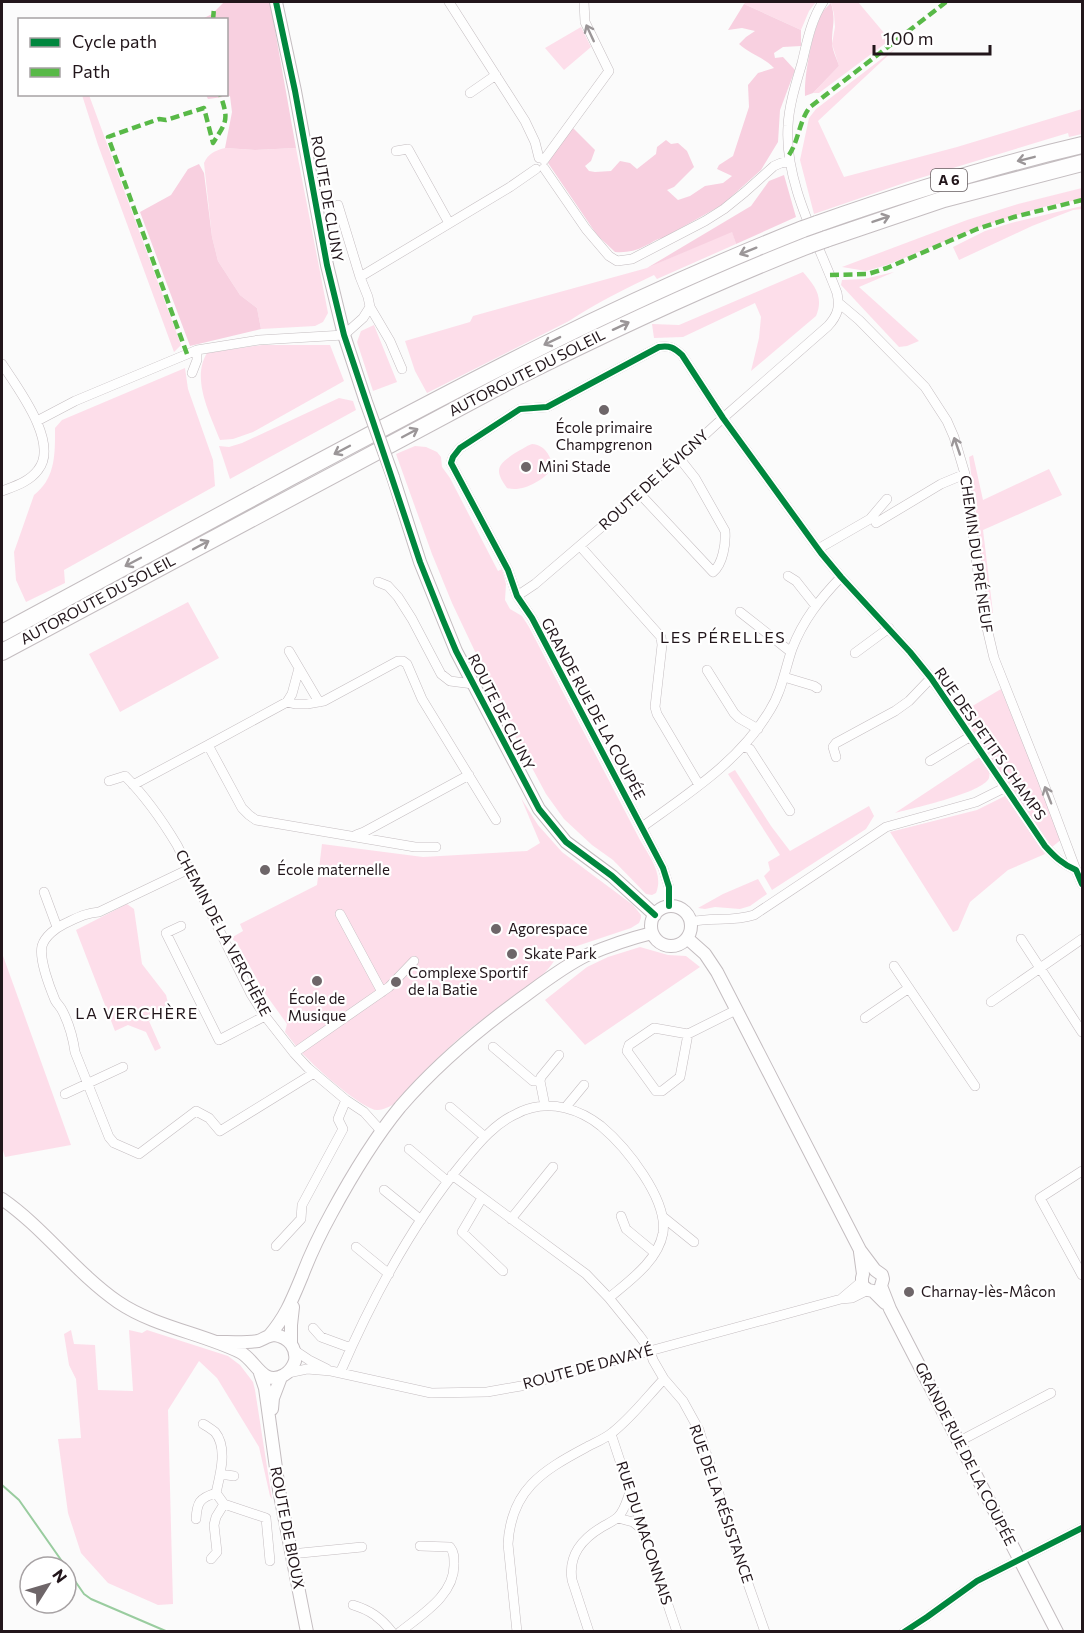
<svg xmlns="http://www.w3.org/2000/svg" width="1084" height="1633" viewBox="0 0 1084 1633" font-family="Commissioner,sans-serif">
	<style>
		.green { fill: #fddeea }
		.forest { fill: #f8d0e0 }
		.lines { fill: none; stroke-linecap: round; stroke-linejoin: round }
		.stream { stroke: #99cc9f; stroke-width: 2 }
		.street-casing { stroke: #c4bdc0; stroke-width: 10 }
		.secondary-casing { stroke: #c4bdc0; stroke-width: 14 }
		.highway-casing { stroke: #c4bdc0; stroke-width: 18 }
		.street { stroke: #fefefe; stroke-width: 9 }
		.secondary { stroke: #fefefe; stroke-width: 12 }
		.highway { stroke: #fefefe; stroke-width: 16 }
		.secondary-bridge-casing { stroke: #c4bdc0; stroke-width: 14; stroke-linecap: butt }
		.highway-bridge-casing { stroke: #c4bdc0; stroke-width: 18; stroke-linecap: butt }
		.secondary-bridge { stroke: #fefefe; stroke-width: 12 }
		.highway-bridge { stroke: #fefefe; stroke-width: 16 }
		.quiet { stroke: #58b947; stroke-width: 4.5; stroke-dasharray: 9 4.5; stroke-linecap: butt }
		.cycleway-casing { stroke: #fff; stroke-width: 10 }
		.cycleway { stroke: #00873e; stroke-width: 6 }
		.oneway { stroke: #9b9698 }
		.poi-dot { fill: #6e6669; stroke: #fff; stroke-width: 2 }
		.labels { text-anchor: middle; stroke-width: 4.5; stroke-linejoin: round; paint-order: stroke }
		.shield { fill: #fff; stroke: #645c5f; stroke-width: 1.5 }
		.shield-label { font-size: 14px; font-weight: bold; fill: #22161b }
		.street-label { font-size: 15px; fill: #22161b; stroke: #fff }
		.poi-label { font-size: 15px; fill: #22161b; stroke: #fff; text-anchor: start }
		.neighbourhood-label { font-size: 16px; letter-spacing: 1.5px; fill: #22161b; stroke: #fff }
	</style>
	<rect width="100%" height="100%" fill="#fbfbfb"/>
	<!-- green -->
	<path class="green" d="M746,2H816L809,11L801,30L744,4Z
		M831,2H858L890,40L819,93H813L839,66L832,44L835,27L834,14Z
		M581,27L591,47L564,70L545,48Z
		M897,47L818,121L844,177L957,147L1082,109V134L1069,137L1068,133L907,182L814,214L800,160L809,118L816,109Z
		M82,95H89L181,345L174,352L98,145Z
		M225,148L255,150L296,148L328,313L323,322L315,326L261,329L257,308L240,295L218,261L212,237L204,163C209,153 214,151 225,148Z
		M1082,188V199L1043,207L975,229L887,265L866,271L842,267L967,220L1018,204Z
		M1082,206V209L1073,210L1032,226L959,260L953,247L985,231L1011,223Z
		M732,231L736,244L657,279L654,275C625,289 596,303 569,321L427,393L415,371L405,341L470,322L473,316L647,268Z
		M803,272C815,286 824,297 816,316L751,371L759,338L761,317L755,303L683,337L654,338L652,324L679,325Z
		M894,272L859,287L919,341L907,346L899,347L841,285L842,280L864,279Z
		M374,325L397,382L373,391L357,342L361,331Z
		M262,345H330L344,381L253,432L233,439L220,440C210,414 191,379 207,353Z
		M185,368L188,389L213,460L215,486L64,570L65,583L26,602L16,580L14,552L34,495C56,478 55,453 55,428L62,420Z
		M339,398L353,401L356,410L230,479L219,446L229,447L242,443Z
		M532,444C545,445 551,456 553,468C544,480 522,493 507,488C494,470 497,465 515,453C521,450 526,446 532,444Z
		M415,446L426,447L437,452L441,457L442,467L450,478L498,571L502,569L506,584L505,600L510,609L522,616L529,627L640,840C649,856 664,874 656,893L652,895L646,894L613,860L592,845L564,819L546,794L515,736L452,603L432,554L396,454Z
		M973,455L983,500L1049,469L1062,495L983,530L993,613L989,615L969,457Z
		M188,602L219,658L120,712L89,654Z
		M1001,689L1062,839L1052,847L959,714Z
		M981,756C985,763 991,770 989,778C983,793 913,808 895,813Z
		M735,770L771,826L790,851L869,806L874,816L866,829L772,890L764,876L770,870L768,862L780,855L728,774Z
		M1005,796L1045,854L1008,870L970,902L958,930L953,932L890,832L977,810Z
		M521,798L538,825L562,852L633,905L641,915V918L639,923L631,928L559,952C546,983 496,1008 470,1029C455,1041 440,1056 427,1070C413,1084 399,1108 378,1110C366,1112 319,1071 309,1060C300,1052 293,1042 285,1032L287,1024L264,992L237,943L231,938L243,931L240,924L317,885L322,844L423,857L527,851L540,843Z
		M758,879L767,894L750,906L740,909L715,907L705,909L698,908L723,894Z
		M127,904L134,909L142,964L166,995L170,1011L149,1021L161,1048L155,1051L146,1032L128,1025L115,1031L76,930Z
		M640,947L668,955L686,956L700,967L585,1045L545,1000L587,967L608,957Z
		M2,953L71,1145L5,1157L2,1147Z
		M71,1330L74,1344L95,1345L98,1390L133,1391L129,1330L142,1333L147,1330L228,1356L240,1365L253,1382L255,1390L272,1499L270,1496L259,1447L217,1378L199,1361L168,1410L173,1604L158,1605L108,1583L81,1553L68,1513L58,1439L81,1438L76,1379L69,1365L64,1334Z"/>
	<!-- forest -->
	<path class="forest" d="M224,2H270L296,148L255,150L225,148L232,112L230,96L208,99L206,95L226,94V20H200L212,14Z
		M831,3C836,21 832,25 832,42C832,50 837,59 839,66L813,93L805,96C804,75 812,33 822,13C824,9 828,6 831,3Z
		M744,4L801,30V46L783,47L774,53L775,58L783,57L795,70L780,110L778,142L761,170L722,205L663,238C655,239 652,243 645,246C636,251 625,253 615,252L597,235L548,163L571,126L595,150L591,161L585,166L589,171L595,172L611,171L620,161L630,163L637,169L656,154L657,147L666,140L671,144L678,143L687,151L694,167L674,187L667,190L678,200L690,196L705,186L723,183L732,176L717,169L719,165L733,156L749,107L748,85L758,73L774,68C763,57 750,54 739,44L746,37L755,31L742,28L728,30Z
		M199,164L204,173L212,237L218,261L240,295L257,308L261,329L190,346L140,212L171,195L188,169Z
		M784,175L796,217L736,244L732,232L647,268L751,206L769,181Z"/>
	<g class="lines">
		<!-- stream -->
		<path class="stream" d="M2,1485L19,1500L66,1567
			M66,1568L84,1594L91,1599L168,1632"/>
		<defs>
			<path id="street" d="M449,2L525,121L535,142L539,158
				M470,93L496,75
				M396,151L408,149L449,223
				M544,160L609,71L585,22L584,2
				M544,168L586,229L609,256L617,261L632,259L705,221L724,209L745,192L774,166L781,163L790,161
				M338,205L360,277
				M840,304L859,320L925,387L947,421L954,437L965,474L983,611L994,658L1042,779L1076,870
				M370,307L390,341L402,369
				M2,364C17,387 60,443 38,470C29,482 15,486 2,491
				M192,373L197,360V350
				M37,421L75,401L197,350L259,340L344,335L363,318L370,307L368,297L360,277L510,187L536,169
				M640,494L713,572C723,564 726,543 725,531L695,478L680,459
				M876,523L941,484L965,474
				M580,546L661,637L662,645L655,707L657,714L699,785
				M818,549L870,519L887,499
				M788,576L796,581L815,605
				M378,582L388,586L398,597L412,619L441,674L450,681L473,684
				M517,596L535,584L640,494L723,418L828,326C838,315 840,307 837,293C818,242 784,182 788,126C789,105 796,83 802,63C807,42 811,20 823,2
				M740,612L791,652
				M289,651L319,702
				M855,653L889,628
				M707,670L734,713L739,718L758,729
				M784,677L814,686L817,688
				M287,702L295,704H307L324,701L398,661H403L407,664L422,699L496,820
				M208,745L287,702L292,694L299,668
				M744,747L750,749L790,811
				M836,757L833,747L836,743L895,711L909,701L931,678
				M930,761L971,736
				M109,781L125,776C145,796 162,820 177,845L251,994L265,1016L294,1053L308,1068L346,1100L364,1112L382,1132
				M133,785L208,745L242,808L249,815L256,820L415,847H436
				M642,827C689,793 740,761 770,710C782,691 785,669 792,649C803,620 820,599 841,577
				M356,835L364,832L469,775
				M189,869L99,912C85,913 77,918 64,924C56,928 45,936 42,946C39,959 50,988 55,1000C57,1004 61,1007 63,1012C69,1024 73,1038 75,1052L109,1137L114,1143L139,1154L196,1111L209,1118L220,1131L314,1073
				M44,892L57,927
				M669,906V887L663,868L532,618L517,596L508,570L451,463L453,457L460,448L520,409L547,407L659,347C670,345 674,348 682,355L723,418L821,553L841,577L910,652L931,678L1045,846C1054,856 1062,864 1076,870L1082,884
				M340,914L382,992
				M690,922C712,917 733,922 754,915L886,827L976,802L1006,787
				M181,926L166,933L219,1040L265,1016
				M1021,939L1082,1032
				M894,966L975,1086
				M991,1002L1082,939
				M865,1018L909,988
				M688,1034L680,1077L662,1091H656L627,1051L629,1045L654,1028L688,1034L736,1010
				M493,1047L533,1081H540
				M294,1053L389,987L414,961
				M65,1094L123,1067
				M545,1106L540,1081L541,1077L559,1055
				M450,1107L485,1137
				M565,1108L584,1085
				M409,1149L447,1181
				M1082,1171L1040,1198L1082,1275
				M452,1175L586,1274L609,1298L639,1335L650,1350L653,1360L664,1379L683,1401L699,1430L739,1558L765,1632
				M384,1190L421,1220
				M482,1198L462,1232L503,1271
				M621,1216L626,1229L655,1253
				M663,1217L694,1242
				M511,1219L553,1167
				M276,1246L301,1219L302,1205L343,1129L338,1119L346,1100
				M356,1247L389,1274
				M841,1299L861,1282
				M313,1328L321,1337L351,1348
				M294,1350L309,1360L327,1369
				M288,1373L307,1369L331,1371L431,1393L487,1392L521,1386L841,1299L852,1298L868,1290
				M340,1373C371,1301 413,1223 463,1162C478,1144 494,1124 516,1114C531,1106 549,1104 565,1108C577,1111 591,1118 601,1126C626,1147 668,1199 663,1233C658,1261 629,1281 609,1298
				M203,1424C207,1426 211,1429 215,1432C228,1448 220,1475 216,1493L224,1504L216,1517L214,1525L217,1552L211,1559
				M611,1434L677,1632
				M958,1442L1051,1393
				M220,1474L234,1476
				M224,1504L266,1518L270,1561
				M618,1518L633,1522L642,1529
				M196,1519C197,1503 199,1498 216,1493
				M291,1554L362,1547
				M353,1605C370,1610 381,1618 392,1632
				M400,1632C421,1615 455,1595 454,1564C454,1557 454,1552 450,1547L420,1546
				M517,1632L508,1544C511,1490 542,1471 585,1448C594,1443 605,1439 613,1432C632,1417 647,1397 664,1379
				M589,1632L572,1580C568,1555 582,1539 602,1527C607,1524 614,1521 618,1517C625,1510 627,1500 630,1492
				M904,1632L927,1617L977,1581L1082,1528"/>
			<path id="secondary" d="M276,2L295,91L327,265L344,335L365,399
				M393,477L420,562L456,651L539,809L566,842L612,876L655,915
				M651 926a20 20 0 1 1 40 0a20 20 0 1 1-40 0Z
				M687,938L705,954L717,972L860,1250L875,1270L882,1275L883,1279L881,1286L890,1309L1057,1632
				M2,1199C44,1228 75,1272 118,1302C155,1327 201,1333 240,1352C256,1360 262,1387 284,1375C289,1372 293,1367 295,1361C296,1355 294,1348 291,1344C287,1339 281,1336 275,1335C268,1335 264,1339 258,1341C245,1343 230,1342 217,1342
				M860,1252L863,1274L862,1278V1285L868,1290L873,1291L885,1303
				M269,1336C286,1316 292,1300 302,1276C310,1255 320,1234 331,1214C351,1177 373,1140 400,1107C437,1064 480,1028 526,995C545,981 566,965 587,955C606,947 632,938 652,933
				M291,1344V1325L293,1307
				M260,1373L265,1388L279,1490L307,1632
				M272,1409L273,1398L281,1377"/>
			<path id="highway" d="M817,224C905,193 992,166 1082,145
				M826,239L944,199L1082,163
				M2,633C97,581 193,530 289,478C457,388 625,299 803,229
				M2,652L511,380C609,331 707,285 809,245"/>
		</defs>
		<!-- street casing -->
		<use href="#street" class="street-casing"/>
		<!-- secondary casing -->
		<use href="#secondary" class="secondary-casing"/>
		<!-- highway casing -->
		<use href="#highway" class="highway-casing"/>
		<!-- street -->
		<use href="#street" class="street"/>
		<!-- secondary -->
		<use href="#secondary" class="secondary"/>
		<!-- highway -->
		<use href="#highway" class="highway"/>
		<defs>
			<path id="secondary-bridge" d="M365,399L393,477"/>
			<path id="highway-bridge" d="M803,229L817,224
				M809,245L826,239"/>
		</defs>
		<!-- secondary-bridge casing -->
		<use href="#secondary-bridge" class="secondary-bridge-casing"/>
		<!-- highway-bridge casing -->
		<use href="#highway-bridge" class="highway-bridge-casing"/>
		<!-- secondary-bridge -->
		<use href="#secondary-bridge" class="secondary-bridge"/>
		<!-- highway-bridge -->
		<use href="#highway-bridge" class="highway-bridge"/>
		<!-- quiet -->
		<path class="quiet" d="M213,20L214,8
			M789,155C799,140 799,121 810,107L946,2
			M830,275L868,274L887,268L977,229L1014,217L1082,200
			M187,354L108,137L159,119L166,120L204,108L213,143C227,121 229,120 220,94"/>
		<defs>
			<path id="cycleway" d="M276,2L295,91L327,265L344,335L420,562L443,620L456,651L539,809L566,842L612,876L655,915
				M669,906V887L663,868L532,618L517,596L508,570L451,463L453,457L460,448L520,409L547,407L659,347C670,345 674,348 682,355L723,418L821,553L841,577L910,652L931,678L1045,846C1054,856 1062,864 1076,870L1082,884
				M904,1632L927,1617L977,1581L1082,1528"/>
		</defs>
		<!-- cycleway casing -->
		<use href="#cycleway" class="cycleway-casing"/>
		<!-- cycleway -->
		<use href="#cycleway" class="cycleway"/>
	</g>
	<!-- one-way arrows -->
	<defs><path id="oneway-shaft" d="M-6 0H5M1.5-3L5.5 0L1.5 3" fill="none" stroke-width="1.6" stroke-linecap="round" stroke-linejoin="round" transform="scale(1.5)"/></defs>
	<g class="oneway">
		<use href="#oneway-shaft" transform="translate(590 33) rotate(-115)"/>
		<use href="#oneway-shaft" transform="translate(1026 159) rotate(166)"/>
		<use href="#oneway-shaft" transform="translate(881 219) rotate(-19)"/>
		<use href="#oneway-shaft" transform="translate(748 251) rotate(158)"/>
		<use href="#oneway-shaft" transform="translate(621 326) rotate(-25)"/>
		<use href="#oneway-shaft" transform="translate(552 341) rotate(154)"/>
		<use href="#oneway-shaft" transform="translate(410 433) rotate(-28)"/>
		<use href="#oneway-shaft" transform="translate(957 446) rotate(-109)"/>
		<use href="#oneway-shaft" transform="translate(342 450) rotate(152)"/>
		<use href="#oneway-shaft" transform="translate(201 545) rotate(-28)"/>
		<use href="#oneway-shaft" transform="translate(133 562) rotate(152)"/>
		<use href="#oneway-shaft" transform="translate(1048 795) rotate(-111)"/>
	</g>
	<!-- markers -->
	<g class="poi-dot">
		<circle cx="604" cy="410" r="6"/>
		<circle cx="526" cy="467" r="6"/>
		<circle cx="265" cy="870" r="6"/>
		<circle cx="496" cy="929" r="6"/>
		<circle cx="512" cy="954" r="6"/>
		<circle cx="317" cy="981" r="6"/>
		<circle cx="396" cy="982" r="6"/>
		<circle cx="909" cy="1292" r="6"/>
	</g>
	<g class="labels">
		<!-- shield labels -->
		<rect class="shield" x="931" y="169" width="36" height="22" rx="4.5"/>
		<g class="shield-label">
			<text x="949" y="185">A 6</text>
		</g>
		<!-- street labels -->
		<g class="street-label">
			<text transform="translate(327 199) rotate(80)" y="5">ROUTE DE CLUNY</text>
			<text transform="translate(527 373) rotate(-27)" y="5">AUTOROUTE DU SOLEIL</text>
			<text transform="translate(654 480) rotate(-42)" y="5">ROUTE DE LÉVIGNY</text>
			<text transform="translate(976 554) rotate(82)" y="5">CHEMIN DU PRÉ NEUF</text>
			<text transform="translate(98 600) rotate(-28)" y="5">AUTOROUTE DU SOLEIL</text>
			<text transform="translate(593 709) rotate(62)" y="5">GRANDE RUE DE LA COUPÉE</text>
			<text transform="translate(501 712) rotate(63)" y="5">ROUTE DE CLUNY</text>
			<text transform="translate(990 744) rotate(55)" y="5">RUE DES PETITS CHAMPS</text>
			<text transform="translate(223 933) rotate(62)" y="5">CHEMIN DE LA VERCHÈRE</text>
			<text transform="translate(588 1367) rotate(-15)" y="5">ROUTE DE DAVAYÉ</text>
			<text transform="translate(965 1454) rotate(63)" y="5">GRANDE RUE DE LA COUPÉE</text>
			<text transform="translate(721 1504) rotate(71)" y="5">RUE DE LA RÉSISTANCE</text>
			<text transform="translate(287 1528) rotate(79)" y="5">ROUTE DE BIOUX</text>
			<text transform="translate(644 1533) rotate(72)" y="5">RUE DU MACONNAIS</text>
		</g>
		<!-- poi labels -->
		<g class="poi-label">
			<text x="604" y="433" text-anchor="middle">École primaire<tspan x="604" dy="17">Champgrenon</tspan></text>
			<text x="538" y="472">Mini Stade</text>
			<text x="277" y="875">École maternelle</text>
			<text x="508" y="934">Agorespace</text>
			<text x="524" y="959">Skate Park</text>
			<text x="408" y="978">Complexe Sportif<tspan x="408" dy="17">de la Batie</tspan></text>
			<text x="317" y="1004" text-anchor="middle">École de<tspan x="317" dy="17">Musique</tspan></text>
			<text x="921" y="1297">Charnay-lès-Mâcon</text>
		</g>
		<!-- neighbourhood labels -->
		<g class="neighbourhood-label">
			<text x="723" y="643">LES PÉRELLES</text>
			<text x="137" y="1019">LA VERCHÈRE</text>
		</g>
	</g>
	<!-- border -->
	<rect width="1084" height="1633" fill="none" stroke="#22161b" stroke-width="6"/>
	<!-- legend -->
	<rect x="18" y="18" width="210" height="78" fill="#ffffff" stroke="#a7a2a4" stroke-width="1.5"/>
	<rect x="30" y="38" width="30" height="9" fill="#00873e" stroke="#a7a2a4" stroke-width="1.5"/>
	<text x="72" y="48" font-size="18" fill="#22161b">Cycle path</text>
	<rect x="30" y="68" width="30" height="9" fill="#58b947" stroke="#a7a2a4" stroke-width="1.5"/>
	<text x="72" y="78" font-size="18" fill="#22161b">Path</text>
	<!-- north arrow -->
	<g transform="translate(48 1585) rotate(53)"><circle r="28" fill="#ffffff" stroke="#a7a2a4" stroke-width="1.5"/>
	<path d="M0-4.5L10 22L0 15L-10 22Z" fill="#6e6669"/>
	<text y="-9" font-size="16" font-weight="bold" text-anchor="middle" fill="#22161b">N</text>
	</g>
	<!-- scale -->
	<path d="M874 45v9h116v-9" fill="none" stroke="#22161b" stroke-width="3"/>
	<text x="883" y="45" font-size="18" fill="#22161b" stroke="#ffffff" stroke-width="4.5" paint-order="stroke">100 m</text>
</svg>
